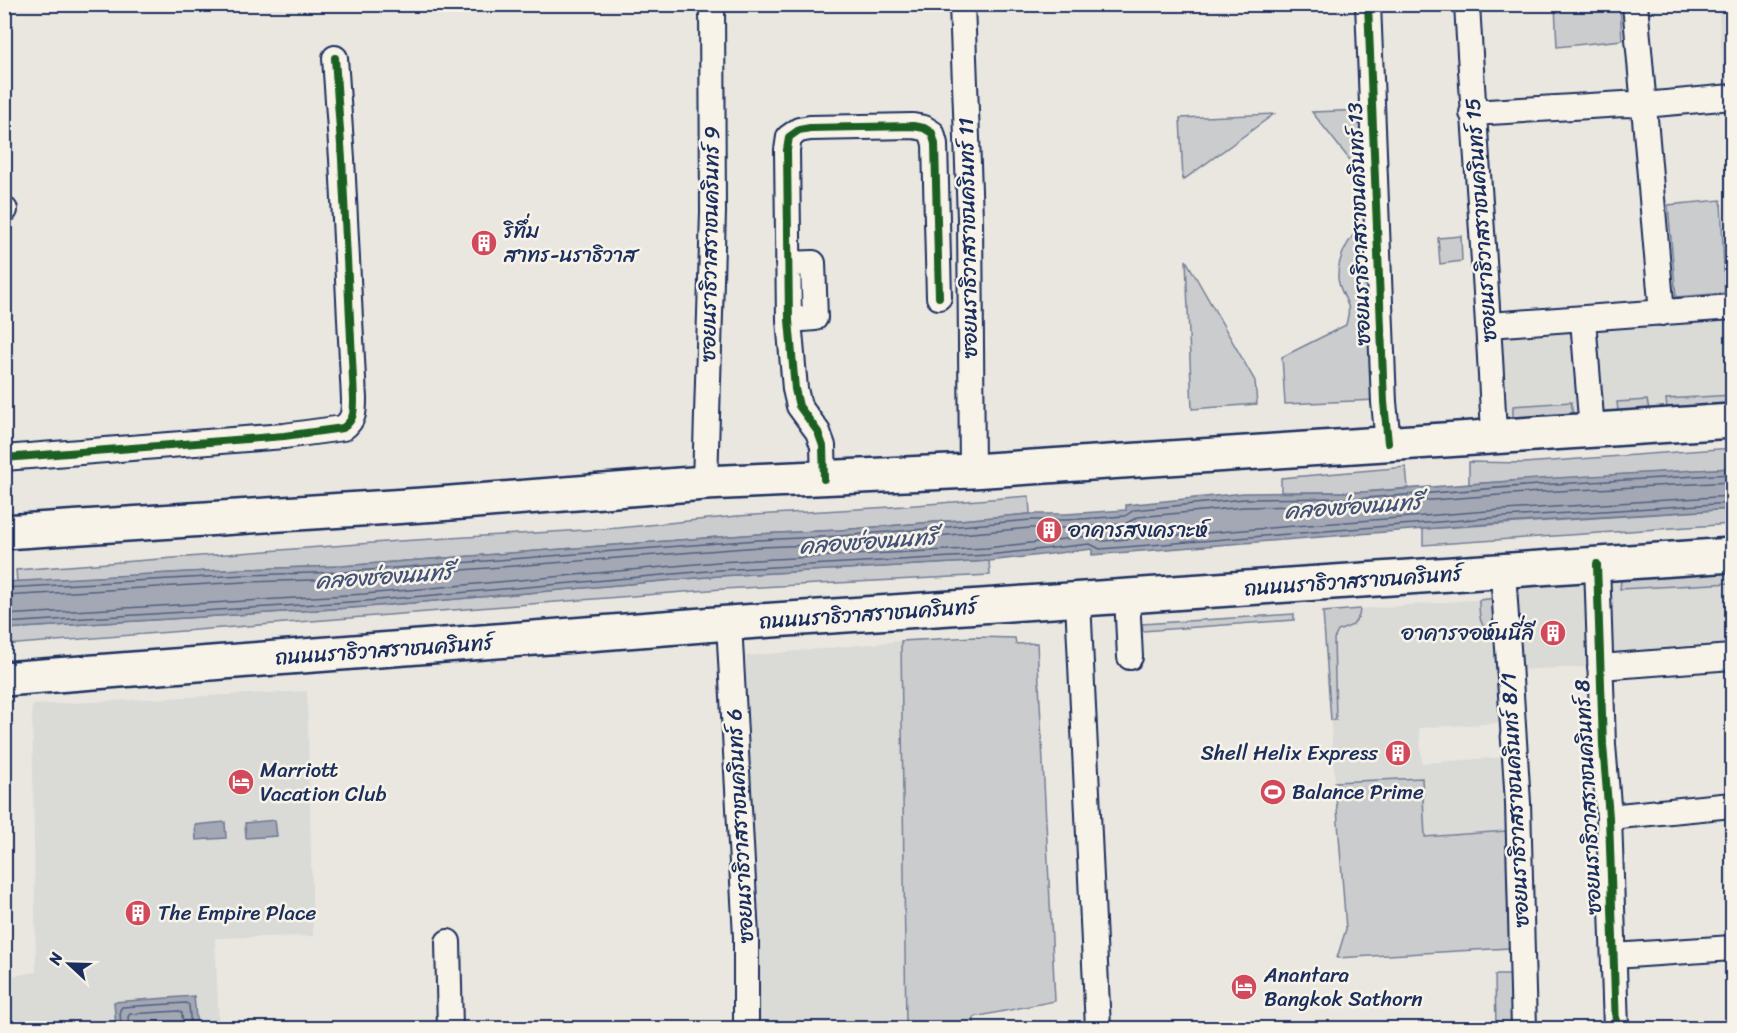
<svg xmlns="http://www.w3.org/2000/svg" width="1737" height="1033" viewBox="0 0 1737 1033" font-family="Sriracha,'Playpen Sans Thai',sans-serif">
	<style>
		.built { fill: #dadad6 }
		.green { fill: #cbcccd; stroke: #737e96; stroke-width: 1.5 }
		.water { fill: #a3a8b4; stroke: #6d7892; stroke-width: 1.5 }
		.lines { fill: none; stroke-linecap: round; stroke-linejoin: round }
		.shore { stroke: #515f80; stroke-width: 1.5 }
		.minor-casing { stroke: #1b2f5e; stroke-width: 28 }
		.primary-casing { stroke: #1b2f5e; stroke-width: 38 }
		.minor { stroke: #f7f3e8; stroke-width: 24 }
		.primary { stroke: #f7f3e8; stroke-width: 33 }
		.cycleway-casing { stroke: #f7f3e8; stroke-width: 11 }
		.cycleway { stroke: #1b5e20; stroke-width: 8 }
		.labels { text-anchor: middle; stroke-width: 5; stroke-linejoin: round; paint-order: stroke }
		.street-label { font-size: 21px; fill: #1b2f5e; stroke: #f7f3e8 }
		.poi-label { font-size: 21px; fill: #1b2f5e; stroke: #f7f3e8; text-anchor: start }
		.water-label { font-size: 22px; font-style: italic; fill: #445378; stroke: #f7f3e8 }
	</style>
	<rect width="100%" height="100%" fill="#eae7e0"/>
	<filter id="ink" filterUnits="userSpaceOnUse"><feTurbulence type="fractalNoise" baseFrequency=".0167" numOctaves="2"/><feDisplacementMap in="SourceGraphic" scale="12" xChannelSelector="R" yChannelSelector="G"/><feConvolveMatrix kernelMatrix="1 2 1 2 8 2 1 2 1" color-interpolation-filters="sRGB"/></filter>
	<g filter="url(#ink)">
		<!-- built -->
		<path class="built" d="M1718,5H1732V82L1724,83Z
			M1732,308V403L1481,421L1479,331Z
			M1732,567V653L1584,667L1518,670L1516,583Z
			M1496,598L1500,723L1419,728L1422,763L1506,757V831L1424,837L1422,778L1335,782L1323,612Z
			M901,641L906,1028H757L753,940L746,656Z
			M307,691L313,936L215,938L219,1028H5V977L36,972L32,705Z"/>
		<!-- green -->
		<path class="green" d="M1555,5H1620L1622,40L1557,47Z
			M1365,110L1368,183L1312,112Z
			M1274,114L1183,180L1180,118Z
			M1721,200L1725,293L1676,297L1668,205Z
			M1369,217L1377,400L1285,404L1282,357L1346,325C1347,319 1350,312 1348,306C1345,296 1337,286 1338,275C1338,253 1355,231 1369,217Z
			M1461,236L1462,261L1440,264L1438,238Z
			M1186,260L1255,381L1257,404L1192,409Z
			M1732,395V403L1667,408L1666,399Z
			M1647,400L1649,409L1618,411L1617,402Z
			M1571,402L1573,414L1513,418V406Z
			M1732,448V468L1469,484V462L1524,463Z
			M1406,467L1408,488L1364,492H1281V478Z
			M1029,496L1030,514L840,530L758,534L342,566L244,569L17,582L16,570L399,541L619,528L737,516L891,507Z
			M1732,509V524L1423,545V529Z
			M989,561L990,575L722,589L5,645V629L366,607L719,576Z
			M1732,570V583L1620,589L1621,581L1626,576Z
			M1496,598L1497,637C1479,627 1479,619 1479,600Z
			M1360,609L1359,616L1353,625L1338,631L1334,639L1336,720H1331L1323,612Z
			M1294,614V620L1143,631L1142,624Z
			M974,637L1015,638L1016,644L1037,643L1055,1001L974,1017V1028H906L901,641Z
			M1422,778L1425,837L1506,831L1509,948L1337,958L1346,929L1335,782Z
			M1495,975H1513L1516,1028H1496Z"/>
		<!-- water -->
		<path class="water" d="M1732,468V509L1488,524L1092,555V549L989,561L719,576L366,607L5,629V582L244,569L342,566L758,534L840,530L1030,514H1066L1126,510V505L1244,493L1364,492L1538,479Z
			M275,820L277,836L246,838L245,823Z
			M225,822L226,838L196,840L195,825Z
			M194,996L197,1028H116L114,1002Z"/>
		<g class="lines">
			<!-- shore -->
			<path class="shore" d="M4,588L244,575L343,572L758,540L840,536L1031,520H1066L1125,516L1134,510L1244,499L1365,498L1538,485L1732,474
				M4,596L244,582L344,579L759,547L841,544L1031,528H1067L1125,524L1138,517L1244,507L1365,505L1539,492L1732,482
				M4,615L365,594L718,562L987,548L1090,536L1103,541L1488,511L1732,496
				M4,623L366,601L719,570L988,555L1090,544L1100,549L1488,518L1732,503
				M121,1028L120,1010L122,1007L186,1003L189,1005L191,1028
				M129,1028L128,1017L130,1014L179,1011L182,1013L183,1028"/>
			<defs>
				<path id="minor" d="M962,4L970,218L972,471
					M1368,4L1384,402L1388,443
					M1467,4C1475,148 1488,292 1494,436
					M1635,4L1662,313
					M1472,113L1624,104L1644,105L1732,97
					M4,210H5
					M788,264L813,263L815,318L789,320
					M1583,320L1592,430
					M1490,325L1732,307
					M4,458L284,436L343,428C354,420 354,412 354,399L342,159L335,58
					M824,479L823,446L818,432L799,406L795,389L789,320L787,150L789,137L799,130L810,128L913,126L924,128L932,133L935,144L939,297
					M705,483L713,212L712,4
					M1597,564L1603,745L1609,817L1616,1028
					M1503,571L1518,803L1524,1028
					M1127,597L1130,657
					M1078,600L1098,1028
					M729,623L746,937V1028
					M1600,667L1732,657
					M1609,817L1732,805
					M448,942L450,1028
					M1614,956L1732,948"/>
				<path id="primary" d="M4,532L438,504L705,483L972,471L1732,421
					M4,679L729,623L1732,555"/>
			</defs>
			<!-- minor casing -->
			<use href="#minor" class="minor-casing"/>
			<!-- primary casing -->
			<use href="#primary" class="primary-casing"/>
			<!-- minor -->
			<use href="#minor" class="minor"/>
			<!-- primary -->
			<use href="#primary" class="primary"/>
			<defs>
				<path id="cycleway" d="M1368,4L1384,402L1388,443
					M4,458L284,436L343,428C354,420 354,412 354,399L342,159L335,58
					M824,479L823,446L818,432L799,406L795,389L789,320L787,150L789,137L799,130L810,128L913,126L924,128L932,133L935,144L939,297
					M1597,564L1603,745L1609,817L1616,1028"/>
			</defs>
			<!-- cycleway casing -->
			<use href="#cycleway" class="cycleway-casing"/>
			<!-- cycleway -->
			<use href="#cycleway" class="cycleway"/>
		</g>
	</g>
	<!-- icons -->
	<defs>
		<symbol id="building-disc" viewBox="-11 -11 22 22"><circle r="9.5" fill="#d1495b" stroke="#f7f3e8"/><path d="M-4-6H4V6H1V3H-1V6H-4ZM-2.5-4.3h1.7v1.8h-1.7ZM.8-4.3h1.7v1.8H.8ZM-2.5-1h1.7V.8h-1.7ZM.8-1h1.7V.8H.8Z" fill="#fff"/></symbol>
		<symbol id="hotel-disc" viewBox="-11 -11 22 22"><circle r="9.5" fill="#d1495b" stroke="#f7f3e8"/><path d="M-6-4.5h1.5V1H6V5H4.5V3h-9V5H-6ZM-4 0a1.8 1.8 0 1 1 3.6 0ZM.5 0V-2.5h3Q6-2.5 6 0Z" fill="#fff"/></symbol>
		<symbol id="stadium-disc" viewBox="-11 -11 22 22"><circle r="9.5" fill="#d1495b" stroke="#f7f3e8"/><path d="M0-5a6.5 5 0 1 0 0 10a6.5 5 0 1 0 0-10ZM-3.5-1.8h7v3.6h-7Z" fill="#fff"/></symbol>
	</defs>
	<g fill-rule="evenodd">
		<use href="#building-disc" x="469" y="228" width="30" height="30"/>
		<use href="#building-disc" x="1034" y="515" width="30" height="30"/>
		<use href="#building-disc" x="1538" y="618" width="30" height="30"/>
		<use href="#building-disc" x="1383" y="738" width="30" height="30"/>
		<use href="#hotel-disc" x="226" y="767" width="30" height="30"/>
		<use href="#stadium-disc" x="1258" y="777" width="30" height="30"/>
		<use href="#building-disc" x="123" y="898" width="30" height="30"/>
		<use href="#hotel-disc" x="1229" y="972" width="30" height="30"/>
	</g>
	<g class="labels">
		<!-- street labels -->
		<g class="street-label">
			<text transform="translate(1481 220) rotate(-94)" y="7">ซอยนราธิวาสราชนครินทร์ 15</text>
			<text transform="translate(1359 224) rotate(-92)" y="7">ซอยนราธิวาสราชนครินทร์ 13</text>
			<text transform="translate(968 238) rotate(-91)" y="7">ซอยนราธิวาสราชนครินทร์ 11</text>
			<text transform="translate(710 244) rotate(-89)" y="7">ซอยนราธิวาสราชนครินทร์ 9</text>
			<text transform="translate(1353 581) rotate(-4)" y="7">ถนนนราธิวาสราชนครินทร์</text>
			<text transform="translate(868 614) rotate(-4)" y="7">ถนนนราธิวาสราชนครินทร์</text>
			<text transform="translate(384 650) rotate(-4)" y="7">ถนนนราธิวาสราชนครินทร์</text>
			<text transform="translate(1588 797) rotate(-93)" y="7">ซอยนราธิวาสราชนครินทร์ 8</text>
			<text transform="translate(1515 800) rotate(-93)" y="7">ซอยนราธิวาสราชนครินทร์ 8/1</text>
			<text transform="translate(740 826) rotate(-93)" y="7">ซอยนราธิวาสราชนครินทร์ 6</text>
		</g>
		<!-- poi labels -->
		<g class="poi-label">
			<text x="504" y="238">ริทึ่ม<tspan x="504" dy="24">สาทร-นราธิวาส</tspan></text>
			<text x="1068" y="537">อาคารสงเคราะห์</text>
			<text x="1534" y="640" text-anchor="end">อาคารจอห์นนี่ลี</text>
			<text x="1378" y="760" text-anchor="end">Shell Helix Express</text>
			<text x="260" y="777">Marriott<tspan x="260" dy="24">Vacation Club</tspan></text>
			<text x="1292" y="799">Balance Prime</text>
			<text x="158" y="920">The Empire Place</text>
			<text x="1264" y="982">Anantara<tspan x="1264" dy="24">Bangkok Sathorn</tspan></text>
		</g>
		<!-- water labels -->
		<g class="water-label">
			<text transform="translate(1353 506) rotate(-4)" y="8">คลองช่องนนทรี</text>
			<text transform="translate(868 541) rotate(-4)" y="8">คลองช่องนนทรี</text>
			<text transform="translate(384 576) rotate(-4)" y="8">คลองช่องนนทรี</text>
		</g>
	</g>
	<!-- margin -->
	<rect width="1737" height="1033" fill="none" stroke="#f7f3e8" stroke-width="24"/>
	<rect x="12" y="12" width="1713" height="1009" fill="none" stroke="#1b2f5e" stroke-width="2" filter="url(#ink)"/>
	<!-- north arrow -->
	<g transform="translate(69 964) rotate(292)" stroke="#f7f3e8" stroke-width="4.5" paint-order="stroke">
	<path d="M0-4.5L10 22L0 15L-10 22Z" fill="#1b2f5e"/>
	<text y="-9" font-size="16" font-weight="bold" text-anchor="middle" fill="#1b2f5e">N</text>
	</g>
</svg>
